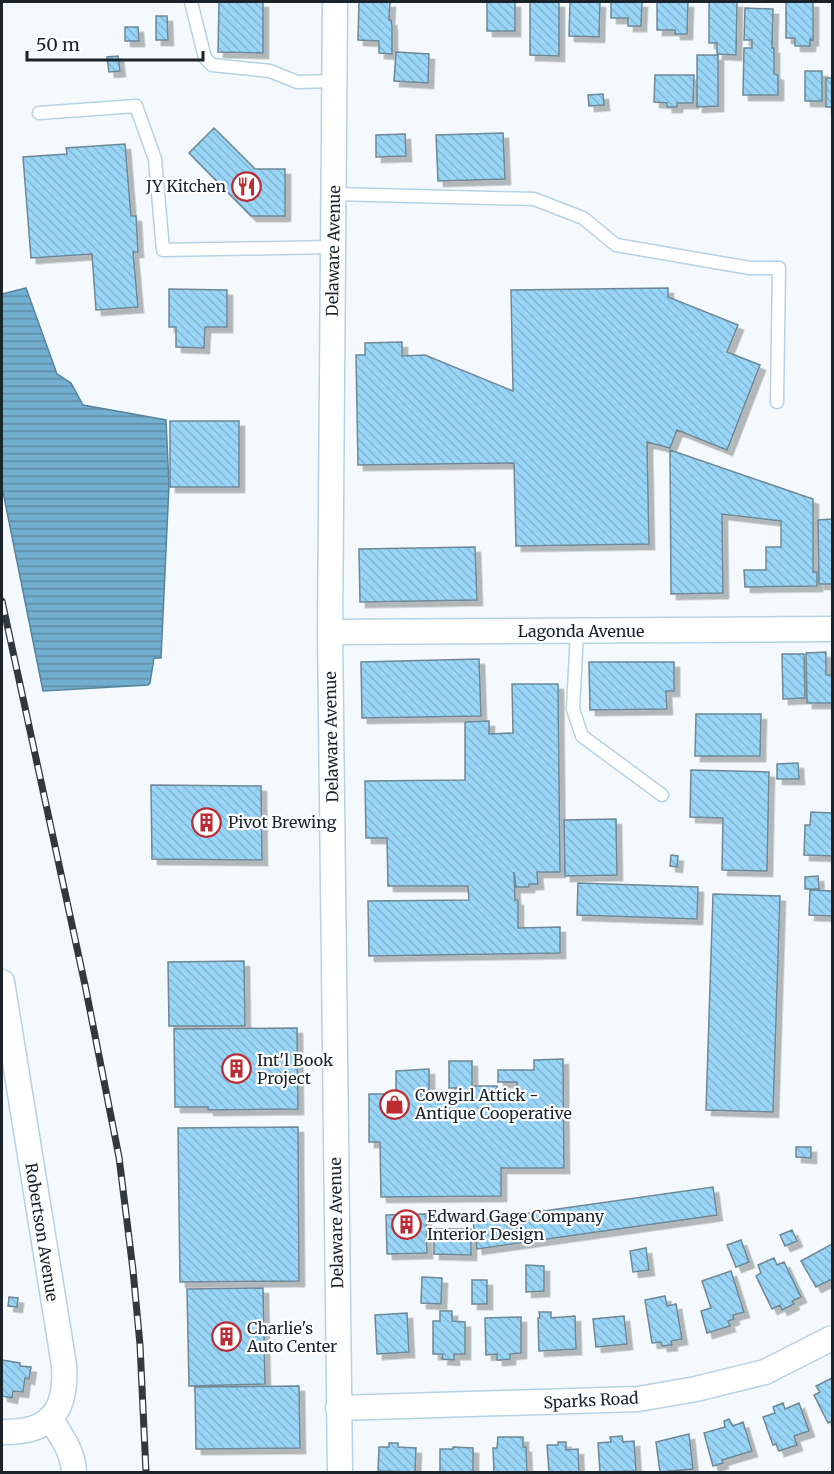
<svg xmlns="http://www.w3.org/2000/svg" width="834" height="1474" viewBox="0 0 834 1474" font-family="Merriweather,serif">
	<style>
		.water { fill: url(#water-rules); stroke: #57849d; stroke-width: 1.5 }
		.building { fill: url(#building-back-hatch); stroke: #6f8896; stroke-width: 1.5; filter: url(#shadow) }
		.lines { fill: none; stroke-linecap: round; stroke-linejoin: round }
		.lane-casing { stroke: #b7d2e2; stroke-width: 15 }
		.street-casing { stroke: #b7d2e2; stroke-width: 27 }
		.lane { stroke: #fff; stroke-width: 12 }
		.street { stroke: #fff; stroke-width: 24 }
		.rail-casing { stroke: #30393f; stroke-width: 7 }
		.rail { stroke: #fff; stroke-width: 4.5; stroke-dasharray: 14; stroke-linecap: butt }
		.labels { text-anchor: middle; stroke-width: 4.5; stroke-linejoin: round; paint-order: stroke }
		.poi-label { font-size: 16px; fill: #192329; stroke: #fff; text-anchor: start }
		.street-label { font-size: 16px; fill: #192329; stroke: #fff }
	</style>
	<defs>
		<pattern id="water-rules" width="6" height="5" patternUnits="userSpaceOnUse" patternTransform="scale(1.5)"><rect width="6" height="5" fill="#72aecf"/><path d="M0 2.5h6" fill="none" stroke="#5d8da8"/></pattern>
		<pattern id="building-back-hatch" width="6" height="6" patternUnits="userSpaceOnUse" patternTransform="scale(1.5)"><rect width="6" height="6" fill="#99d5f7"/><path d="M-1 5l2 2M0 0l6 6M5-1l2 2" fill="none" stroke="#83b7d4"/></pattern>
		<filter id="shadow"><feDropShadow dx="5.5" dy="5.5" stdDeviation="0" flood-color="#0004"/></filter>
	</defs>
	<rect width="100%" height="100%" fill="#f3f9fc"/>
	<!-- water -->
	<path class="water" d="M26,288L57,374L71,383L83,405L166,420L169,485L161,658H154L150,683L148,685L43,691L2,487V294Z"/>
	<!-- building -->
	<path class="building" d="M219,2H263V53L218,52Z
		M359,2H390L389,20H391L392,26V54L379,53V41L358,40Z
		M487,2H515V31H487Z
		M530,2H559V56L530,55Z
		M570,2H600L599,37L569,36Z
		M611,2H642L641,26H628V18H611Z
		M657,2H688L687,34H675V30H657Z
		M709,2H737L736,55L717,54V43H709Z
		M786,2H813V40L810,39V46H795V38H786Z
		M745,8L773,9L772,48H774V74L778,75V95H743L744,48H752V40H744Z
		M156,16H167L168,40H156Z
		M125,27H138L139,41H125Z
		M396,52L429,54L428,83L394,81Z
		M697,55H718V106L697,107Z
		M118,56L120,71L109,72L107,57Z
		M805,71H822V101H805Z
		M655,75H694L693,103H677V107H667V103L654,102Z
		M826,78H832V107H826Z
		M603,94L604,105L589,106L588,95Z
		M214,128L255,169H285V216H251L189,153Z
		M503,133L505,179L438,181L436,135Z
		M405,134L406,156L376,157V135Z
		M125,144L131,216H136L138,252H133L138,307L96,310L92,254L31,258L23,157L67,154L66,148Z
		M668,288V297L738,325L727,352L760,365L727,450L677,430L670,448L647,442L649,544L516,546L514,463L358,465L356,355H365V343L402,342V356L425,355L513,391L511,290Z
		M169,289L227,290V327H205L204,348L176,347V327H169Z
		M170,421H239V487H170Z
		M670,450L813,499V572H817V586L745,587L744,570H766V547H781V521L722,514L723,593L671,594Z
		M832,519V584H819L818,520Z
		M475,547L477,600L360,602L359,549Z
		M826,652V675H832V703H807L806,653Z
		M782,654H804L805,698L783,699Z
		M479,659L481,716L362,718L361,662Z
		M589,662H674V691H666L667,709L590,710Z
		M512,684H558L560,872H537L538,884H529V887H516L514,872L515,900H518V928L560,927V953L369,956L368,901L469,900L468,886H388L387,838H366L365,781L465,780V722L489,721V734L513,733Z
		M696,714H761L760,756H695Z
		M798,763L799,779H777V764Z
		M691,770L769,772L767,871L722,870L723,818L690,817Z
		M151,785L261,786L262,860L152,859Z
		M811,812L832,813V856L804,855L805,825H810Z
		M616,819L617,875L565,876L564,820Z
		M671,855L678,856L677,867L670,866Z
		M818,876L819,889H805V877Z
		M578,883L698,887L697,919L577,915Z
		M810,890L832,891V916L809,915Z
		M713,894L780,896L773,1112L706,1110Z
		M244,961L245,1026H169L168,962Z
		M297,1028L298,1109L208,1110V1107H175L174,1029Z
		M563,1059L564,1168H501V1196L381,1197L380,1142H369V1094H396V1071L429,1069V1091H418V1094H458V1088H449V1061H472V1086H497V1093H517V1082H498V1070H534V1060Z
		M298,1127L299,1281L180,1282L178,1128Z
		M796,1147H811V1158L796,1157Z
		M713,1187L717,1215L477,1249L473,1221Z
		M426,1214L427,1253L387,1254L386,1215Z
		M434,1229H471V1255L434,1254Z
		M792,1230L797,1241L785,1246L780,1235Z
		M741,1240L749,1262L736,1267L727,1245Z
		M832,1244V1282L830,1280L816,1287L801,1261Z
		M646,1248L649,1270L633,1272L630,1251Z
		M774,1258L777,1265L784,1262L801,1297L792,1301L794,1304L782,1310L780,1305L772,1309L756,1276L761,1273L758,1265Z
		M526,1265L544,1266V1291L526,1292Z
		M731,1271L744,1312L733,1315L734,1319L728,1321L730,1326L707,1333L701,1311L711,1308L702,1281Z
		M422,1277L442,1278L441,1304L421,1303Z
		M472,1280H487V1304H472Z
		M263,1288L265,1384L189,1386L187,1289Z
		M665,1296L667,1306L676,1304L682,1339L671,1341L672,1345L662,1346L661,1342L652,1343L645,1300Z
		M9,1297L18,1298L17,1307L8,1306Z
		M440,1311H452V1321L465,1322V1354H454V1360L442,1359L443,1354H433V1321H440Z
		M539,1312H551V1318L575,1316L576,1349L539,1351L538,1318H540Z
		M407,1313L409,1352L377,1354L375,1315Z
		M624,1316L627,1344L596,1347L593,1319Z
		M521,1317V1353L510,1354V1359L501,1360H497V1354L486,1355L485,1318Z
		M2,1360L20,1363V1366L31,1367L29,1379L25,1378L23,1392L13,1391L12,1398L2,1396Z
		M832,1378V1421L828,1423L814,1395L820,1392L816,1386Z
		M299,1386L300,1448L196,1449L195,1387Z
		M783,1403L785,1409L799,1403L809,1431L794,1436L797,1445L779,1451L776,1444L773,1445L763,1417L775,1413L773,1407Z
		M729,1419L733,1426L743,1422L752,1451L722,1460L723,1463L713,1466L704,1433L725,1427L724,1421Z
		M689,1434L693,1469L660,1472L656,1442Z
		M622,1436L623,1442L634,1441L636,1471L600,1472L598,1443L611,1442L610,1437Z
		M498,1437H523V1447H526L527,1472H494L493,1448H497Z
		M558,1442H566V1450L578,1449L579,1472H549L547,1445H558Z
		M389,1443H398V1447L416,1448L415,1472L378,1471L379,1447H389Z
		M453,1447L473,1448V1472H440V1449H453Z"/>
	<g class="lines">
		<defs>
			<path id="lane" d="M191,2L205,58L212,65L270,71L297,82L334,81
				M39,113L136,106L155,159L163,250L333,247
				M334,194L534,199L583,218L616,245L750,268H779L777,402
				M577,631L573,709L582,736L662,795"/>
			<path id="street" d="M335,2L330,632L340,1472
				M330,632L832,629
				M2,982L64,1365C67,1412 50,1433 2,1432
				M338,1408L638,1399L696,1389L765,1372L832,1338
				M50,1418C61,1436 73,1451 74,1472"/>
		</defs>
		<!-- lane casing -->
		<use href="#lane" class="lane-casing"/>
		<!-- street casing -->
		<use href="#street" class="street-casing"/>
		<!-- lane -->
		<use href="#lane" class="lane"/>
		<!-- street -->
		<use href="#street" class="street"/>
		<defs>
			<path id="rail" d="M2,601L85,985L119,1157L133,1270L140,1345L146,1472"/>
		</defs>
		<!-- rail casing -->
		<use href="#rail" class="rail-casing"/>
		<!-- rail -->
		<use href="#rail" class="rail"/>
	</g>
	<!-- icons -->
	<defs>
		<symbol id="restaurant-ring" viewBox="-11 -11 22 22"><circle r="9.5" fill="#fff" stroke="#bc2c34" stroke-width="1.5"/><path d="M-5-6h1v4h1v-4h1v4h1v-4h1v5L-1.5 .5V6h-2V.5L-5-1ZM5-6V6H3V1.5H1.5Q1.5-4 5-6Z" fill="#bc2c34"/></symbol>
		<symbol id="building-ring" viewBox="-11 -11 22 22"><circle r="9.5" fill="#fff" stroke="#bc2c34" stroke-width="1.5"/><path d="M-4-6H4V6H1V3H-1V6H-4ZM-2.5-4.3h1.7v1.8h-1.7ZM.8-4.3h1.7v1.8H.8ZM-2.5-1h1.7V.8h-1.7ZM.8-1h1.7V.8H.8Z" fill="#bc2c34"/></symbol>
		<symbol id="shop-ring" viewBox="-11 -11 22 22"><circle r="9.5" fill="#fff" stroke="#bc2c34" stroke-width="1.5"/><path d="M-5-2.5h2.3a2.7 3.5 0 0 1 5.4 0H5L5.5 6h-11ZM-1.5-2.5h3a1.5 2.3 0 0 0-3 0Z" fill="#bc2c34"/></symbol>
	</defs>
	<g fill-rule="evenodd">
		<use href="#restaurant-ring" x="230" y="170" width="33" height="33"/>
		<use href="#building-ring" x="190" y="806" width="33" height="33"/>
		<use href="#building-ring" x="220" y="1052" width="33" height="33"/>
		<use href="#shop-ring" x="378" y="1088" width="33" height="33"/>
		<use href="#building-ring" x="390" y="1208" width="33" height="33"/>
		<use href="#building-ring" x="210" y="1320" width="33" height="33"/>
	</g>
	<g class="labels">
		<!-- poi labels -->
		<g class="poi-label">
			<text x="226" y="192" text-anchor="end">JY Kitchen</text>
			<text x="228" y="828">Pivot Brewing</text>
			<text x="257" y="1066">Int'l Book<tspan x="257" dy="18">Project</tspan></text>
			<text x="415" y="1101">Cowgirl Attick -<tspan x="415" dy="18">Antique Cooperative</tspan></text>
			<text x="427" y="1222">Edward Gage Company<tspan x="427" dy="18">Interior Design</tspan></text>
			<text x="247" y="1334">Charlie's<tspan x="247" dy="18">Auto Center</tspan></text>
		</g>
		<!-- street labels -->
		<g class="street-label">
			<text transform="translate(333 251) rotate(-89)" y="6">Delaware Avenue</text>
			<text x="581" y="637">Lagonda Avenue</text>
			<text transform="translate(331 737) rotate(-91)" y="6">Delaware Avenue</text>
			<text transform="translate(336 1223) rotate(-91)" y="6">Delaware Avenue</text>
			<text transform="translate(42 1232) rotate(81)" y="6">Robertson Avenue</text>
			<text transform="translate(591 1400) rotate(-3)" y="6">Sparks Road</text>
		</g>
	</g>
	<!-- border -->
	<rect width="834" height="1474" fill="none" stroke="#192329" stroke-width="6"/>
	<!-- scale -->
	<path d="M27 51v9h176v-9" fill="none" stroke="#192329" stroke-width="3"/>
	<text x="36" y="51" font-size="18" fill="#192329" stroke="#ffffff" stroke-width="4.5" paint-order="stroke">50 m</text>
</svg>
